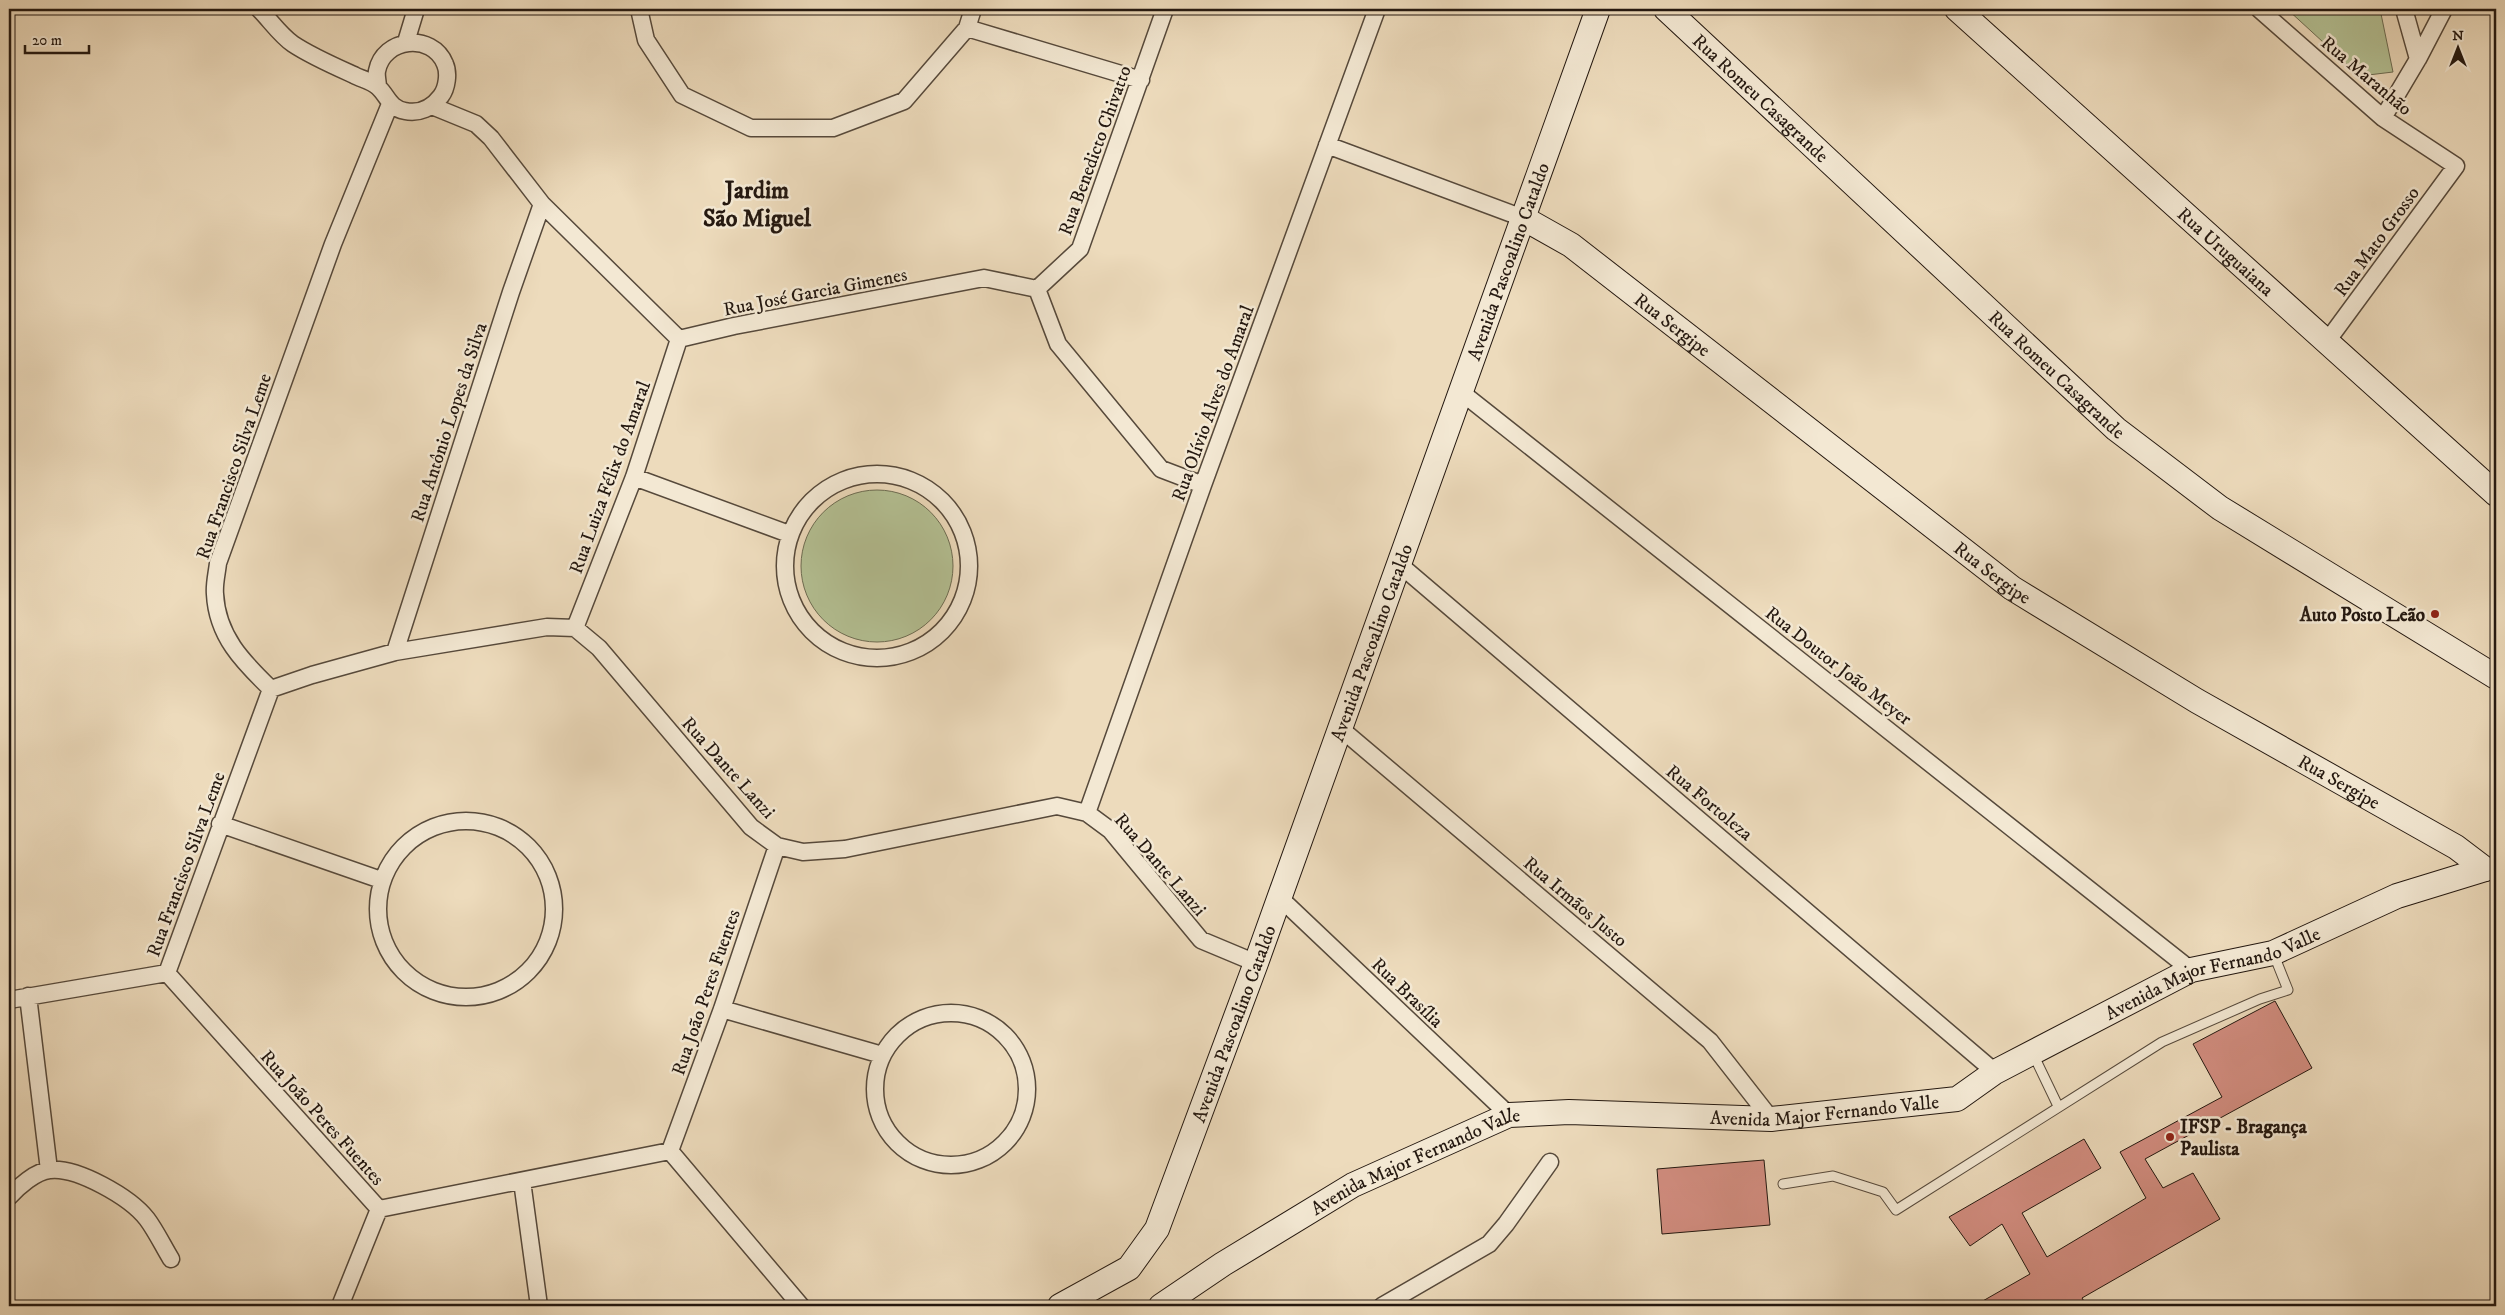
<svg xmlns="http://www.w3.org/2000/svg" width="2505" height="1315" viewBox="0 0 2505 1315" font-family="'IM FELL DW Pica',serif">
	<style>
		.green { fill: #b4c194; stroke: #6c6c52 }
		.building { fill: #d28d80; stroke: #241810 }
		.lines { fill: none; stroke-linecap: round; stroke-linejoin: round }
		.lane-casing { stroke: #56493b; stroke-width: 11 }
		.street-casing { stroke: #56493b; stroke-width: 19 }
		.secondary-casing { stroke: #241810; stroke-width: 26 }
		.lane { stroke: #f3e8d3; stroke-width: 9 }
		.street { stroke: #f3e8d3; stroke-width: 16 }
		.secondary { stroke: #f3e8d3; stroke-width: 24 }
		.poi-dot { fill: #8f2418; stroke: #f3e8d3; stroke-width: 2 }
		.labels { text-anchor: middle; stroke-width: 5; stroke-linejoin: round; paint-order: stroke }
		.street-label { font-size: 19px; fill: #241810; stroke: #f3e8d3 }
		.poi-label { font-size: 19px; font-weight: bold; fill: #241810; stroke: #f3e8d3; text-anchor: end }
		.district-label { font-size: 24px; font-weight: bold; fill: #241810; stroke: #f3e8d3 }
	</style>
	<rect width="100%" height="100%" fill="#eddbbc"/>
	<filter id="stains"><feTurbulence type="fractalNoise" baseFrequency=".004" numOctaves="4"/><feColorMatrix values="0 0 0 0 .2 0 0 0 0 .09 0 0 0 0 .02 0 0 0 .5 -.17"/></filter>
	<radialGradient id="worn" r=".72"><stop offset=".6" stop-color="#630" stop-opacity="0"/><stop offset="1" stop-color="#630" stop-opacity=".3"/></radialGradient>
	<!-- green -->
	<path class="green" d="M2287,9H2380L2393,72L2360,76Z
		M801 566a76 76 0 1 1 152 0a76 76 0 1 1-152 0Z"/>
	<!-- building -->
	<path class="building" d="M2275,1001L2312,1068L2145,1159L2163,1188L2193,1173L2220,1219L2082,1298L2087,1306H1974L2030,1274L2002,1224L1970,1246L1949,1217L2084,1139L2101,1168L2022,1213L2047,1257L2146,1198L2120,1152L2222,1097L2193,1044Z
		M1764,1160L1770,1225L1662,1234L1657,1169Z"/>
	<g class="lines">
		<defs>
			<path id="lane" d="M2033,1054L2058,1106
				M1783,1184L1833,1176L1883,1192L1896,1210L2162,1042L2260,999L2288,990L2274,955"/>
			<path id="street" d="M259,9C270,20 280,35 293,44C311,56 334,66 354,75C361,79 372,81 378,87C388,96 389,108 405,111C419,114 432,108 441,96C447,88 449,73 445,64C432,32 383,38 377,71C376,76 378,82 378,87
				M639,9L646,40L682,95L751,128H833L904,101L967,28L973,9
				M2259,9L2383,118L2456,166L2328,340
				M2404,9L2418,59
				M967,28L1141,80
				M406,42L416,9
				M432,106L476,124L491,138L542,204L679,339
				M2383,118L2418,59L2444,9
				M1327,145L1523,218
				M1037,289L1080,249L1165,9
				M1037,289L1058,344L1161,469L1203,485
				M679,339L734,326L984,278L1037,289
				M1461,392L2191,970
				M785 566a92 92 0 1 1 184 0a92 92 0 1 1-184 0Z
				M634,477L789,534
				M1399,564L1995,1072
				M575,628L634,477L679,339
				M395,652L511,292L542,204
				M271,689L312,675L395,652L547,627L575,628L599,648L751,827L777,846L803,852L845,849L1057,806L1087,813L1110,830L1201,940L1256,963
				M1340,728L1710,1041L1771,1119
				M1087,813L1203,485L1377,9
				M378 909a88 88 0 1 1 176 0a88 88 0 1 1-176 0Z
				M220,824L381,880
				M1279,897L1509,1115
				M167,973L271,689C243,662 217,636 215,594C214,584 217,573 218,563L333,244L390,104
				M28,996L49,1170
				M9,1000L167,973L379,1209L670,1151L801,1306
				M722,1009L882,1055
				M875 1089a76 76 0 1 1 152 0a76 76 0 1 1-152 0Z
				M670,1151L722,1009L777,846
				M522,1181L539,1306
				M9,1197C18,1187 36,1171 50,1170C77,1167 130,1197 147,1219C156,1231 163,1246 171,1259
				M340,1306L379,1209
				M1382,1306L1489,1244L1506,1224L1550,1162"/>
			<g id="secondary">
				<path id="s1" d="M1666,9L2116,429L2220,508L2496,677"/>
				<path id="s2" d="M1957,9L2496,494"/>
				<path id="s3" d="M1523,218L1571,245L2012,588L2197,701L2456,847L2485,869"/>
				<path id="s4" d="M1060,1306L1129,1268L1157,1229L1256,963L1598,9"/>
				<path id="s5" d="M1161,1306L1223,1264L1353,1185L1509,1115L1569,1112L1771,1119L1957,1099L1995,1072L2191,970L2273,953L2397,896L2485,869"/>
			</g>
		</defs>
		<!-- lane casing -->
		<use href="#lane" class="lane-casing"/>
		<!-- street casing -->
		<use href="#street" class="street-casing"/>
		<!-- secondary casing -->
		<use href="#secondary" class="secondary-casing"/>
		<!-- lane -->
		<use href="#lane" class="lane"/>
		<!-- street -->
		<use href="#street" class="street"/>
		<!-- secondary -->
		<use href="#secondary" class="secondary"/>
	</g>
	<!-- markers -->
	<g class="poi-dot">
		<circle cx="2435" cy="614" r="5"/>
		<circle cx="2170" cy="1137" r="5"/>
	</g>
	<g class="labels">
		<!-- street labels -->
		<g class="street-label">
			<text transform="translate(2367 75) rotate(40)" y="7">Rua Maranhão</text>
			<text dy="7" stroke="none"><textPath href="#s1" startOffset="130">Rua Romeu Casagrande</textPath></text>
			<text transform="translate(1094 150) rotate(-70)" y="7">Rua Benedicto Chivatto</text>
			<text transform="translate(2376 241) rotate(-54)" y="7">Rua Mato Grosso</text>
			<text dy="7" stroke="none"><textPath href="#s2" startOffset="362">Rua Uruguaiana</textPath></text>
			<text dy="7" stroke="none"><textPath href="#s4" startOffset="1156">Avenida Pascoalino Cataldo</textPath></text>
			<text transform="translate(815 291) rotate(-11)" y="7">Rua José Garcia Gimenes</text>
			<text dy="7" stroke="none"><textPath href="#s3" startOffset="184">Rua Sergipe</textPath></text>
			<text dy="7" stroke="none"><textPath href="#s1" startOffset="535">Rua Romeu Casagrande</textPath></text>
			<text transform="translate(1212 403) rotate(-70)" y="7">Rua Olívio Alves do Amaral</text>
			<text transform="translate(448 422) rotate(-72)" y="7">Rua Antônio Lopes da Silva</text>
			<text transform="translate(233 466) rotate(-71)" y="7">Rua Francisco Silva Leme</text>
			<text transform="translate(609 477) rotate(-70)" y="7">Rua Luiza Félix do Amaral</text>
			<text dy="7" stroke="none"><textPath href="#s3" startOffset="589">Rua Sergipe</textPath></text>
			<text dy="7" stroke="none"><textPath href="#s4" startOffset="751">Avenida Pascoalino Cataldo</textPath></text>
			<text transform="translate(1839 665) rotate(38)" y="7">Rua Doutor João Meyer</text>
			<text transform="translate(729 767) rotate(48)" y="7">Rua Dante Lanzi</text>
			<text dy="7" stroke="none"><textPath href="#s3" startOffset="994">Rua Sergipe</textPath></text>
			<text transform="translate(1710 802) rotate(40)" y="7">Rua Fortoleza</text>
			<text transform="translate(185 864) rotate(-70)" y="7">Rua Francisco Silva Leme</text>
			<text transform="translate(1161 864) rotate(49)" y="7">Rua Dante Lanzi</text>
			<text transform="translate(1576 901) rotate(40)" y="7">Rua Irmãos Justo</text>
			<text dy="7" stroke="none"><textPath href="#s5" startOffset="1134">Avenida Major Fernando Valle</textPath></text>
			<text transform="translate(705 992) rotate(-71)" y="7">Rua João Peres Fuentes</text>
			<text transform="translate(1408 992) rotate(44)" y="7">Rua Brasília</text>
			<text dy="7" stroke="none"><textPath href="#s4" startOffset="346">Avenida Pascoalino Cataldo</textPath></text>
			<text dy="7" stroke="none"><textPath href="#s5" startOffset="714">Avenida Major Fernando Valle</textPath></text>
			<text transform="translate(323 1117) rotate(48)" y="7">Rua João Peres Fuentes</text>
			<text dy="7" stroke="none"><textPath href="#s5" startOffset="294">Avenida Major Fernando Valle</textPath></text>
		</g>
		<!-- poi labels -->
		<g class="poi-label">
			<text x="2425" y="621">Auto Posto Leão</text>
			<text x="2180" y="1133" text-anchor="start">IFSP - Bragança<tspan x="2180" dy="22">Paulista</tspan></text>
		</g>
		<!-- district labels -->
		<g class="district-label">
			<text x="757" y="198">Jardim<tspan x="757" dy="28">São Miguel</tspan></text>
		</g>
	</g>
	<!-- margin -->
	<rect width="2505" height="1315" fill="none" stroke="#eddbbc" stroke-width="30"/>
	<rect x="10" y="10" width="2485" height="1295" fill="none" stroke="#241810" stroke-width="2.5"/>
	<rect x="15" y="15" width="2475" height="1285" fill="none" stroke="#241810"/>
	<!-- north arrow -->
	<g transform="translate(2458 48)" stroke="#f3e8d3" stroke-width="4" paint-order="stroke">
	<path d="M0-4L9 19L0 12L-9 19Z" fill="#241810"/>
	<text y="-8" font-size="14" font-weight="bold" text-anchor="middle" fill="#241810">N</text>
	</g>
	<!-- scale -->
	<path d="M25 45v8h64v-8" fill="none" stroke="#241810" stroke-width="2.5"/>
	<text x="32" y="45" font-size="15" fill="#241810" stroke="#f3e8d3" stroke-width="4" paint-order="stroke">20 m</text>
	<rect width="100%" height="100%" filter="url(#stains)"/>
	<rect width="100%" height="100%" fill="url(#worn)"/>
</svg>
